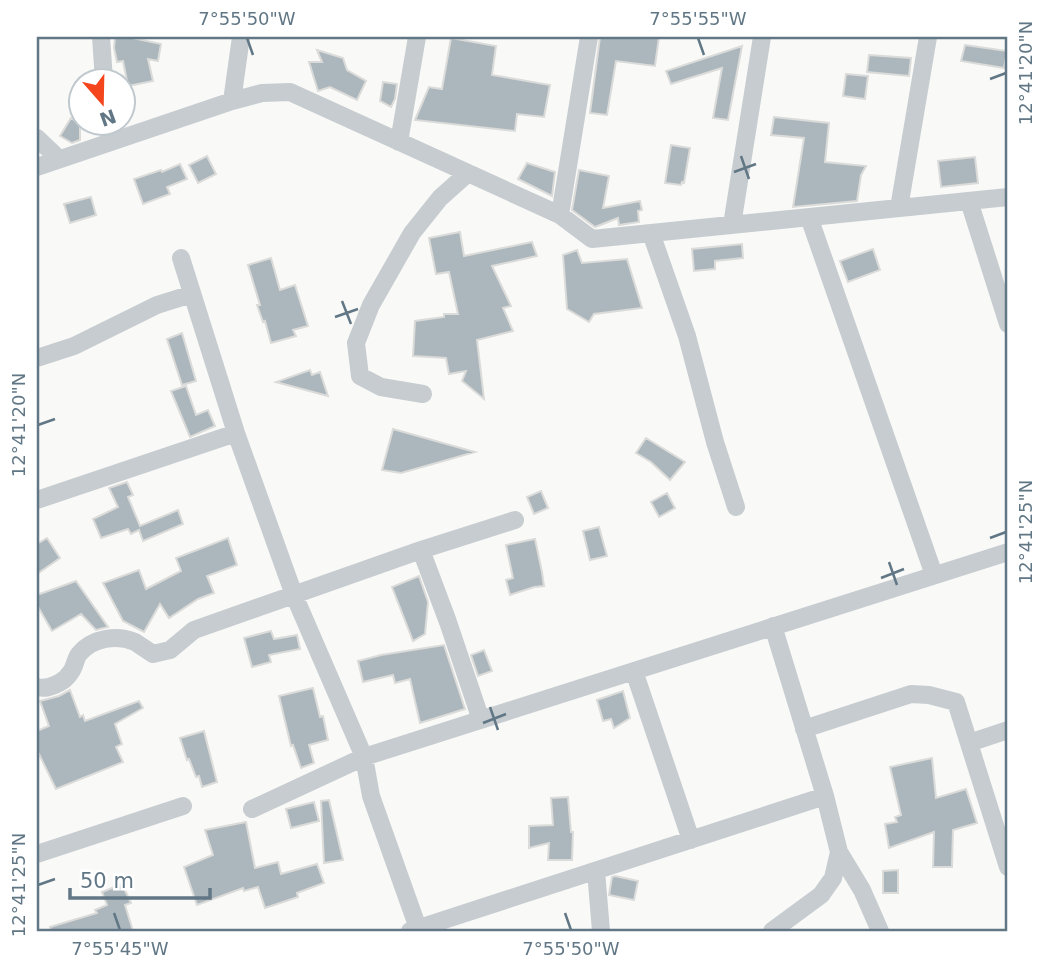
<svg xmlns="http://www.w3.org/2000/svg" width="1045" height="968" viewBox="0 0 1045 968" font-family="'DejaVu Sans',sans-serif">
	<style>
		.building { fill: #acb7bd; stroke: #dbdbd9; stroke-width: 2 }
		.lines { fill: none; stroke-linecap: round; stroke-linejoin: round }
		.minor { stroke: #c6cccf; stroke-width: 18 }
		.ticks { fill: none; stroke: #617785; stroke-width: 2.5 }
		.neatline { fill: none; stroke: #617785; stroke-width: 2.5 }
		.ticks-label { font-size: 18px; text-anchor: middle; fill: #617785 }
	</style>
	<rect width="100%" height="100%" fill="#f9f9f7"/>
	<!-- building -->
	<path class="building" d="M115,37H128L161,44L158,61L148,59L153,81L128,86L123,61L117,62L114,48Z
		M600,37H659L655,66L616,61L607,115L590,113Z
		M451,38L496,46L492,75L550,85L544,117L517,114L515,131L415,120L429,87L442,89Z
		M965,45L1007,51L1004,68L961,61Z
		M742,46L728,120L713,118L722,68L671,84L666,71Z
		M317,50L343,58L347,70L366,81L357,100L330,87L318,91L309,62H322Z
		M869,55L911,58L909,76L867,72Z
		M846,74L868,76L865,99L843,96Z
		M383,82L397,84L395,99L391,107L380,101Z
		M774,117L829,123L825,162L866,166L861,175L857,201L793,207L804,138L771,135Z
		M71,118L80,124V140L72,143L60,136Z
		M671,145L690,148L684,183L682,182L681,185L665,183Z
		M207,156L216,174L198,183L189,165Z
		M975,157L978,183L941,187L938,161Z
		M527,163L555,172L552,196L518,179Z
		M180,164L187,179L167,187L170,194L143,204L134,179L161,170L162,172Z
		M579,170L609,176L603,208L640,201L642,210L638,211L639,222L619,225L618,218L595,227L572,210Z
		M91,197L96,215L70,223L64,204Z
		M460,232L464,256L532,242L537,256L492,266L511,306L503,308L513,331L477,340L484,399L462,381L466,371L449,374L446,358L413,356L415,321L444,317V314H458L449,272L436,274L429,238Z
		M742,244L743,258L715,261V269L694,271L692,249Z
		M873,249L880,270L848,282L840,261Z
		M577,250L582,263L627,259L642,308L594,314L589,322L567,309L563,255Z
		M271,258L280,290L295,285L308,326L293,330L296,336L271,343L265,321L263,322L257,305H260L248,265Z
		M182,333L196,381L182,385L167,339Z
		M310,370L312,375L320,372L328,396L276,382Z
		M186,386L196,415L208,410L215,426L190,437L171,391Z
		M393,429L475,452L401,473L382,470Z
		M646,438L685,462L670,480L651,462L636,453Z
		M127,482L133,495L128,497L140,526L178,510L183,524L143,541L139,530L131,534L128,529L101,538L93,519L118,507L109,488Z
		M541,491L548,508L534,514L527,497Z
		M667,493L675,508L659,517L651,502Z
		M599,527L607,556L590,560L583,531Z
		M47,538L60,558L37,574V544Z
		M228,538L237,565L207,576L214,593L198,599L169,618L160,604L144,632L123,621L103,583L139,570L146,589L181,571L176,558Z
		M535,539L542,572L544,586L534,587L510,595L506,580L513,578L506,545Z
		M419,576L428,602L425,634L413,641L392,587Z
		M76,581L108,627L96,630L81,614L52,631L37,605V595Z
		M271,631L274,639L297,635L300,649L269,655L271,662L252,667L244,638Z
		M444,645L465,709L420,723L410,679L395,683L393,675L363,682L358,661L381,655Z
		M484,650L492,671L478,676L471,655Z
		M313,688L320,717L323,716L328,740L309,745L314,763L301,768L293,745L291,746L279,696Z
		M70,690L80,717L83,715L85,721L139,701L143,708L115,724L122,744L116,747L123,762L56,789L37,750V731L49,726L40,701L59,696Z
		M623,691L630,718L614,728L611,719L603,721L597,700Z
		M204,731L217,782L202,787L199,776L196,777L189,759L187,760L180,738Z
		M932,758L936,798L966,789L977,823L953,830L952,867H933L934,832L889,848L885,824L897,822L895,817L901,815L890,767Z
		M568,797L571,832H573L572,860H548L549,843L529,848V826L553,825L551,798Z
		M329,800L343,860L324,863L321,801Z
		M314,802L319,821L291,828L286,809Z
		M246,822L255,868L278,862L281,874L317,864L324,883L297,893L298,897L265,908L258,887L244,891L243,888L197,905L184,867L213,855L205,830Z
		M898,870V893H883V871Z
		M615,876L638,881L634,900L609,895L612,877Z
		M122,884L131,903L125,905L133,931H51L50,927L97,913L95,910L107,905L102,892Z"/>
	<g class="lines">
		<!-- minor -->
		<path class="minor" d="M101,37L104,80
			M232,101L241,37
			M37,138L59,159
			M399,142L417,37
			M37,167L232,101L262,93L290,92L560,215L592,239L1008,197
			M969,201L1008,324
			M899,208L928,37
			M560,215L589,37
			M809,217L934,575
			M732,225L762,37
			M651,233L687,336L715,442L736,507
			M181,258L236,433L294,595L364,757L371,796L419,931
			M37,358L74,346L157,305L192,294
			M423,394L381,387L360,376L356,343L371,305L412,233L440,198L468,173
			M37,500L236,433
			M421,550L448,622L481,720
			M634,671L691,840
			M37,687C47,690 64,683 70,673C75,668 75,659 79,654C92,638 117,634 135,642C141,646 147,650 153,654L170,650L194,630L421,550L515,520
			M804,729L911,694L929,695L956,702L1008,867
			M969,743L1008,730
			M252,809L364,757L1008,552
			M839,852L862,890L880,931
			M37,854L183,806
			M596,871L601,931
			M410,931L825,796
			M772,931L821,895L833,878L839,852L825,796L773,626"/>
	</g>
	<!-- ticks -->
	<path class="ticks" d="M247,38L253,55M698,38L704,55M990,79L1006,73M741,156L749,179M734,172L756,164M342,301L351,324M335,317L358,309M38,425L55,419M990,538L1006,532M889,562L897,585M881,578L904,569M490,707L498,730M483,723L506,714M38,885L55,879M114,913L120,930M565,913L571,930"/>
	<!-- border -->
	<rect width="1045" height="968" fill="none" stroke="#ffffff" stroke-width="77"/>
	<!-- north arrow -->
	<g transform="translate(102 102) rotate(160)"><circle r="33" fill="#ffffff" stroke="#c0c9ce" stroke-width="2"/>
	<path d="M0-5L12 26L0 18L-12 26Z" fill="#f4451c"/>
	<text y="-10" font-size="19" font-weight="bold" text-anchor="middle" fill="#617785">N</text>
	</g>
	<!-- scale -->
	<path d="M70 888v10h140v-10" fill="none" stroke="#617785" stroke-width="3.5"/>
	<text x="80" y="888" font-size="21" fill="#617785" stroke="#ffffff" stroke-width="5" paint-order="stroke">50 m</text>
	<rect x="38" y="38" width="968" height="892" class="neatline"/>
	<g class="ticks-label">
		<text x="247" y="25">7°55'50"W</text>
		<text x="698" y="25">7°55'55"W</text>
		<text transform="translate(1026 73) rotate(-90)" y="6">12°41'20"N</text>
		<text transform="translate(19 425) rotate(-90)" y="6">12°41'20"N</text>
		<text transform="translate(1026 532) rotate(-90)" y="6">12°41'25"N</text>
		<text transform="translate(19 885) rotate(-90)" y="6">12°41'25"N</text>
		<text x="120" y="955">7°55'45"W</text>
		<text x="571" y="955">7°55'50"W</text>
	</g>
</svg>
